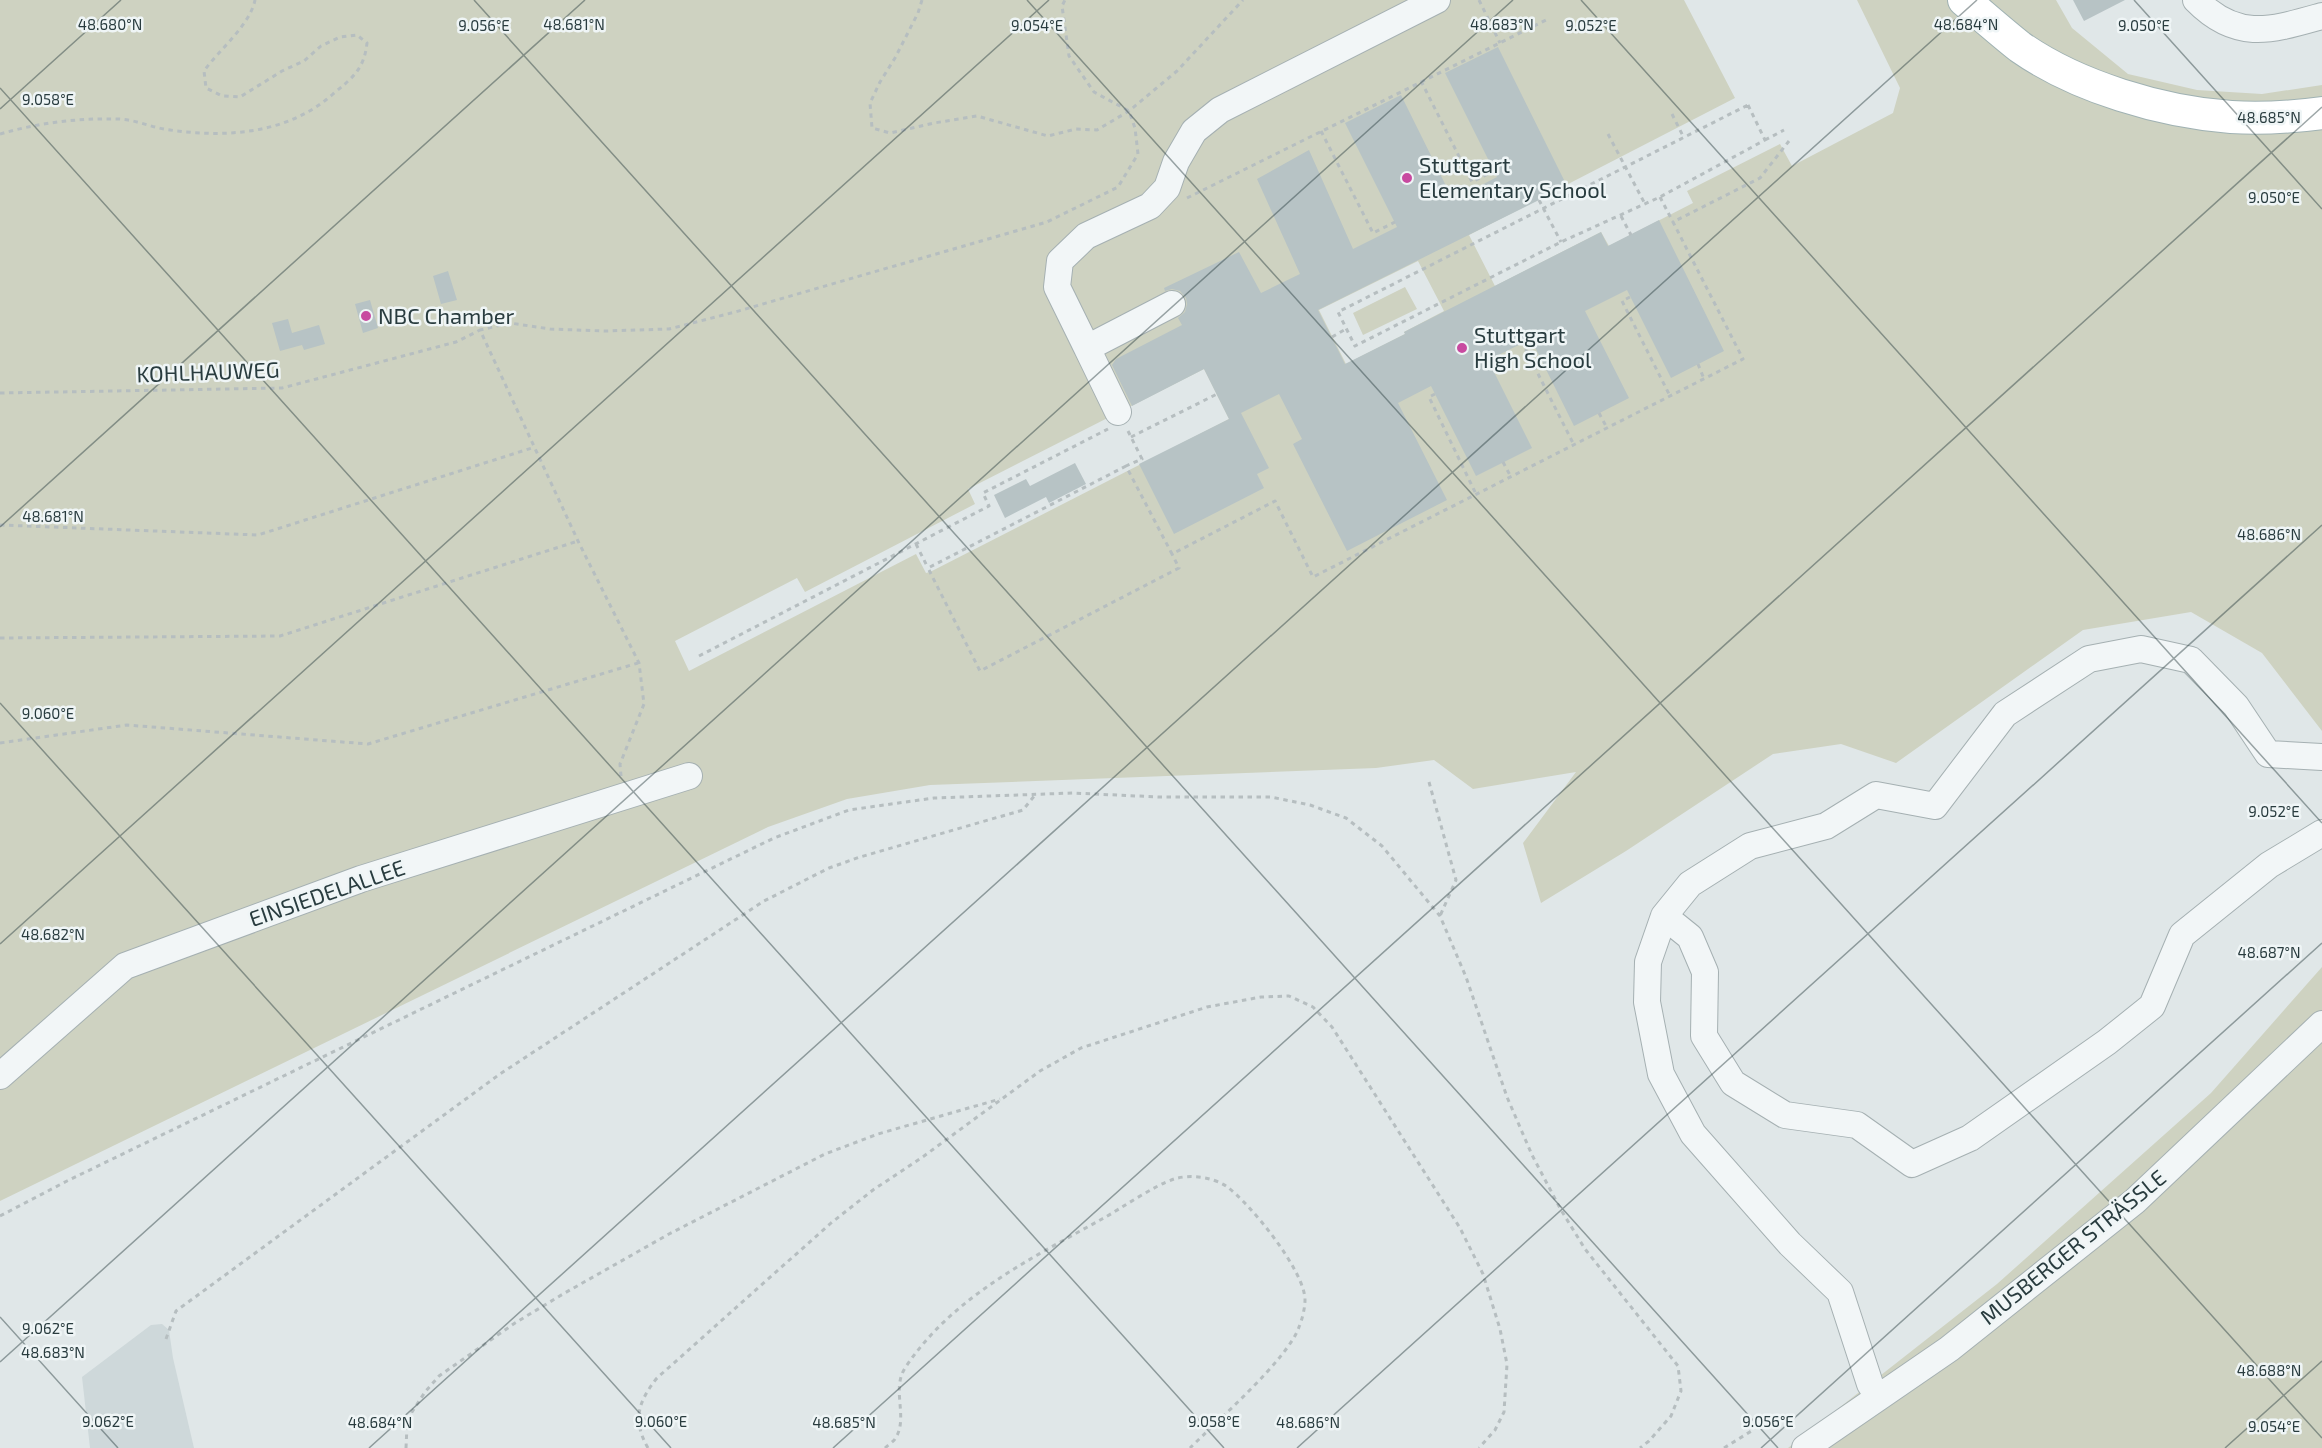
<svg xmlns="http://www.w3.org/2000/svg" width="2322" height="1448" viewBox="0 0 2322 1448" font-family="'Exo 2',sans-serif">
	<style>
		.built { fill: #ced8da }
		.green { fill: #ced2c1; fill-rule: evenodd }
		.building { fill: #b7c3c5 }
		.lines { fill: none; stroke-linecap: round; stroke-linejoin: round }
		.minor-casing { stroke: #a5b0b2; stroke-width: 28 }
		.major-casing { stroke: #a0b2b3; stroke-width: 34 }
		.path { stroke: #b6bec0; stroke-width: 3; stroke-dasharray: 4.5 4.5; stroke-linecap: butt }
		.minor { stroke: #f2f6f7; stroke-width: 26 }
		.major { stroke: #fff; stroke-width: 32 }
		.ticks { fill: none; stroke: #293c3f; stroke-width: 1.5; stroke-opacity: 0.45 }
		.poi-dot { fill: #c84aa0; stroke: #eff5f6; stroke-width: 2 }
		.labels { text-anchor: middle; stroke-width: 5; stroke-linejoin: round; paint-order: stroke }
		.poi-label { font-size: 22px; fill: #293c3f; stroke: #eff5f6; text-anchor: start }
		.street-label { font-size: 22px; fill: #293c3f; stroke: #eff5f6 }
		.ticks-label { font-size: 15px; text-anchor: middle; fill: #293c3f; stroke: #eff5f6; stroke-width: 5; stroke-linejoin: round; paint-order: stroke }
	</style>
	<rect width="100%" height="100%" fill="#e0e7e8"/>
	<!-- built -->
	<path class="built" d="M162,1324L169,1330L173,1358L194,1448H90L82,1377L151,1325Z"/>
	<!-- green -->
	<path class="green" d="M0,0H1684L1735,98L1469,235L1495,286L1601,232L1609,246L1693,203L1687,191L1780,144L1792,166L1893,113L1900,88L1857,0H2056L2072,28L2128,74L2197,90L2262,94L2322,85V731L2262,653L2191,612L2083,630L1896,763L1841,744L1773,754L1626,851L1541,903L1523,843L1576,772L1473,789L1434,760L1376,768L930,785L847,799L768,827L0,1201ZM1418,261L1444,311L1404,332L1405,334L1346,364L1319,310ZM1204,369L1229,419L930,572L926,573L916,554L689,671L675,641L797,578L805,592L975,504L968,489Z
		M1405,287L1417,309L1363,335L1353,313Z
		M2322,967V1448H1788L1997,1284L2211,1093Z"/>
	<!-- building -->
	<path class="building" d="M2073,0H2125L2084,21Z
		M1498,47L1567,186L1318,310L1345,364L1405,334L1404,332L1601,232L1608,246L1659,220L1724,351L1671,378L1627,290L1585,311L1629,398L1574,426L1531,339L1488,360L1532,448L1476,476L1431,386L1398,403L1447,500L1347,551L1293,444L1302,439L1279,394L1229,419L1204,369L1132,406L1112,365L1116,359L1182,325L1178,318L1185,312L1187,304L1186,298L1180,291L1172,289L1165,291L1164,288L1239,252L1261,293L1300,274L1257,179L1309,150L1353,249L1397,227L1345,123L1401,95L1453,200L1497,177L1445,73Z
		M448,271L457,300L441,304L433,276Z
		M370,300L378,328L363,333L355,304Z
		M288,319L292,333L319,325L325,344L304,350L302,345L280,351L272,323Z
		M1241,413L1269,468L1257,474L1264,488L1174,534L1139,464Z
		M1075,463L1086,484L1049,503L1046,497L1005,518L994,495L1026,479L1030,486Z"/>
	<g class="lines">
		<defs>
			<path id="minor" d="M2196,0C2237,42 2272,30 2322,16
				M1087,348L1057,287L1060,261L1086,236L1150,206L1167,188L1176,162L1194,131L1220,110L1437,0
				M1118,412L1087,348L1172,304
				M1664,916L1690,937L1705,972L1704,1036L1733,1083L1785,1115L1857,1125L1912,1164L1970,1138L2107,1042L2152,1006L2182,935L2269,865L2322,833
				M0,1076L125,966L361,879L689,776
				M1878,1397L1870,1384L1840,1292L1790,1244L1693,1134L1661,1074L1647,1002L1648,962L1664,916L1690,884L1750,846L1826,826L1876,795L1935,806L2005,714L2089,659L2141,649L2191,660L2236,706L2268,754L2322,757
				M1805,1448L1949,1349L2135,1201L2322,1024"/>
			<path id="major" d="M1964,0C1983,16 2001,32 2020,47C2077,87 2162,112 2231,117C2261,119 2292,117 2322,113"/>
		</defs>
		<!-- minor casing -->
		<use href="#minor" class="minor-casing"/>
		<!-- major casing -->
		<use href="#major" class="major-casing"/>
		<!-- path -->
		<path class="path" d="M922,0L918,13L895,58L880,82L870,103L872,128L890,133L934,123L977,116L1048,136L1076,129L1097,130L1129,111L1177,71L1243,0
			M1479,0L1500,43
			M1421,81L1472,182L1494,171
			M1748,105L1765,140L1660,197L1561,242L1355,346L1338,312Z
			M1672,114L1684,138
			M1321,131L1373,233L1395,222
			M0,134C38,123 77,118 117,119C135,119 152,128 170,130C227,138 288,134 333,94C352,78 364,70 367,43L357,35L340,37L321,46L304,61L282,71L240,97L222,96L206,88L204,71C219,50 250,25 255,0
			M1608,134L1645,204
			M1765,140L1784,130
			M1660,197L1673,222
			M1187,198L1548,19
			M1539,200L1561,242
			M1621,216L1631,235
			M1630,297L1622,301L1670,396
			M1332,337L1346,329
			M1534,345L1526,350L1574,445
			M1698,364L1704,379
			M0,393L282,388L456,342L480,330
			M1435,394L1429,397L1476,494
			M1599,413L1607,428
			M1128,431L1142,459L1126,466L1172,554L1275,501L1313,577L1743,359L1673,222L1760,178L1789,141
			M1131,437L1217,394
			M1503,462L1511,477
			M1126,466L928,568L980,671L1179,568L1172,554
			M0,525L258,535L535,447
			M916,544L928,568
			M0,638L280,636L578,541
			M699,656L989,506L983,493L1108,429
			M0,743L127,725L368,744L638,663
			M621,776L620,764L644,704L639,663L578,541L480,330L510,323L550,329L605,331L669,329L735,312L1047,222L1118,187L1138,154L1135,128L1129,111L1094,92L1069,56L1062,6L1065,0
			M1429,782L1456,880L1440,916
			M0,1216L67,1181L774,838L849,810L934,798L1073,793L1159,797H1271L1310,805L1346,818L1382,846L1440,916L1466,977L1507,1097L1532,1155L1561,1210L1585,1249L1678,1366L1681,1391L1671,1416L1649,1441L1640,1448
			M166,1339L176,1311L500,1074L764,901L829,868L860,857L1023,810L1035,795
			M406,1448L407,1426L412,1412L425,1392L439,1376L515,1323L563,1294L669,1234L825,1154L878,1134L1000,1099
			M648,1448C632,1420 638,1402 657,1378L831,1223L873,1190L924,1156L1040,1071L1081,1048L1207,1007L1261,997L1289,996L1313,1007L1332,1027L1460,1228L1483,1274L1500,1329L1507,1364L1504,1412L1495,1430L1479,1448
			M885,1448C888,1445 893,1442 895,1439C909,1418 891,1390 905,1368C952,1297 1030,1259 1102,1219C1122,1208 1153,1186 1174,1179C1190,1174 1212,1177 1226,1186C1250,1203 1305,1271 1305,1300C1305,1308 1302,1320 1299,1327C1288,1359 1216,1422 1190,1448
			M1724,1448L1753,1430"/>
		<!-- minor -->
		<use href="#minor" class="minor"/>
		<!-- major -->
		<use href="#major" class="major"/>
	</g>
	<!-- ticks -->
	<path class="ticks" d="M474,0L1778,1448M1027,0L2322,1438M1581,0L2322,823M2134,0L2322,209M0,88L1224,1448M0,109L121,0M0,527L585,0M0,703L671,1448M0,944L1049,0M0,1317L118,1448M0,1362L1513,0M369,1448L1977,0M833,1448L2322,107M1297,1448L2322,525M1761,1448L2322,943M2225,1448L2322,1361"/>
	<!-- markers -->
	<g class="poi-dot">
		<circle cx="1407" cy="178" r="6"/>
		<circle cx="366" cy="316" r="6"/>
		<circle cx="1462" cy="348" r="6"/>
	</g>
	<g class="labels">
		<!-- poi labels -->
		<g class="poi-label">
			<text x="1419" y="173">Stuttgart<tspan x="1419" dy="25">Elementary School</tspan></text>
			<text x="378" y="324">NBC Chamber</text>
			<text x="1474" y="343">Stuttgart<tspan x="1474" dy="25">High School</tspan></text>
		</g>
		<!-- street labels -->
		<g class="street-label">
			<text transform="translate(208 372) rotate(-2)" y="8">KOHLHAUWEG</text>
			<text transform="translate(327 893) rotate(-19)" y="8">EINSIEDELALLEE</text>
			<text transform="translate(2073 1247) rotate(-39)" y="8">MUSBERGER STRÄSSLE</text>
		</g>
	</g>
	<g class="ticks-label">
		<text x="110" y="30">48.680°N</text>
		<text x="574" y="30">48.681°N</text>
		<text x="1502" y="30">48.683°N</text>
		<text x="1966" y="30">48.684°N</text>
		<text x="2144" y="31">9.050°E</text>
		<text x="484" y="31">9.056°E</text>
		<text x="1037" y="31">9.054°E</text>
		<text x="1591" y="31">9.052°E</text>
		<text x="48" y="105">9.058°E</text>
		<text x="2269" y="123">48.685°N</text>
		<text x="2274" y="203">9.050°E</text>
		<text x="53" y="522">48.681°N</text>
		<text x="2269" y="540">48.686°N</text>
		<text x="48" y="719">9.060°E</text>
		<text x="2274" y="817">9.052°E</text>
		<text x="53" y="940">48.682°N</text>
		<text x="2269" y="958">48.687°N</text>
		<text x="48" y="1334">9.062°E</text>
		<text x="53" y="1358">48.683°N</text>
		<text x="2269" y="1376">48.688°N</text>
		<text x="108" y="1427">9.062°E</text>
		<text x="661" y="1427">9.060°E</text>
		<text x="1214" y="1427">9.058°E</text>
		<text x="1768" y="1427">9.056°E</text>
		<text x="380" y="1428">48.684°N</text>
		<text x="844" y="1428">48.685°N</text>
		<text x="1308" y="1428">48.686°N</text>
		<text x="2274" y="1432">9.054°E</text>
	</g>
</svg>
